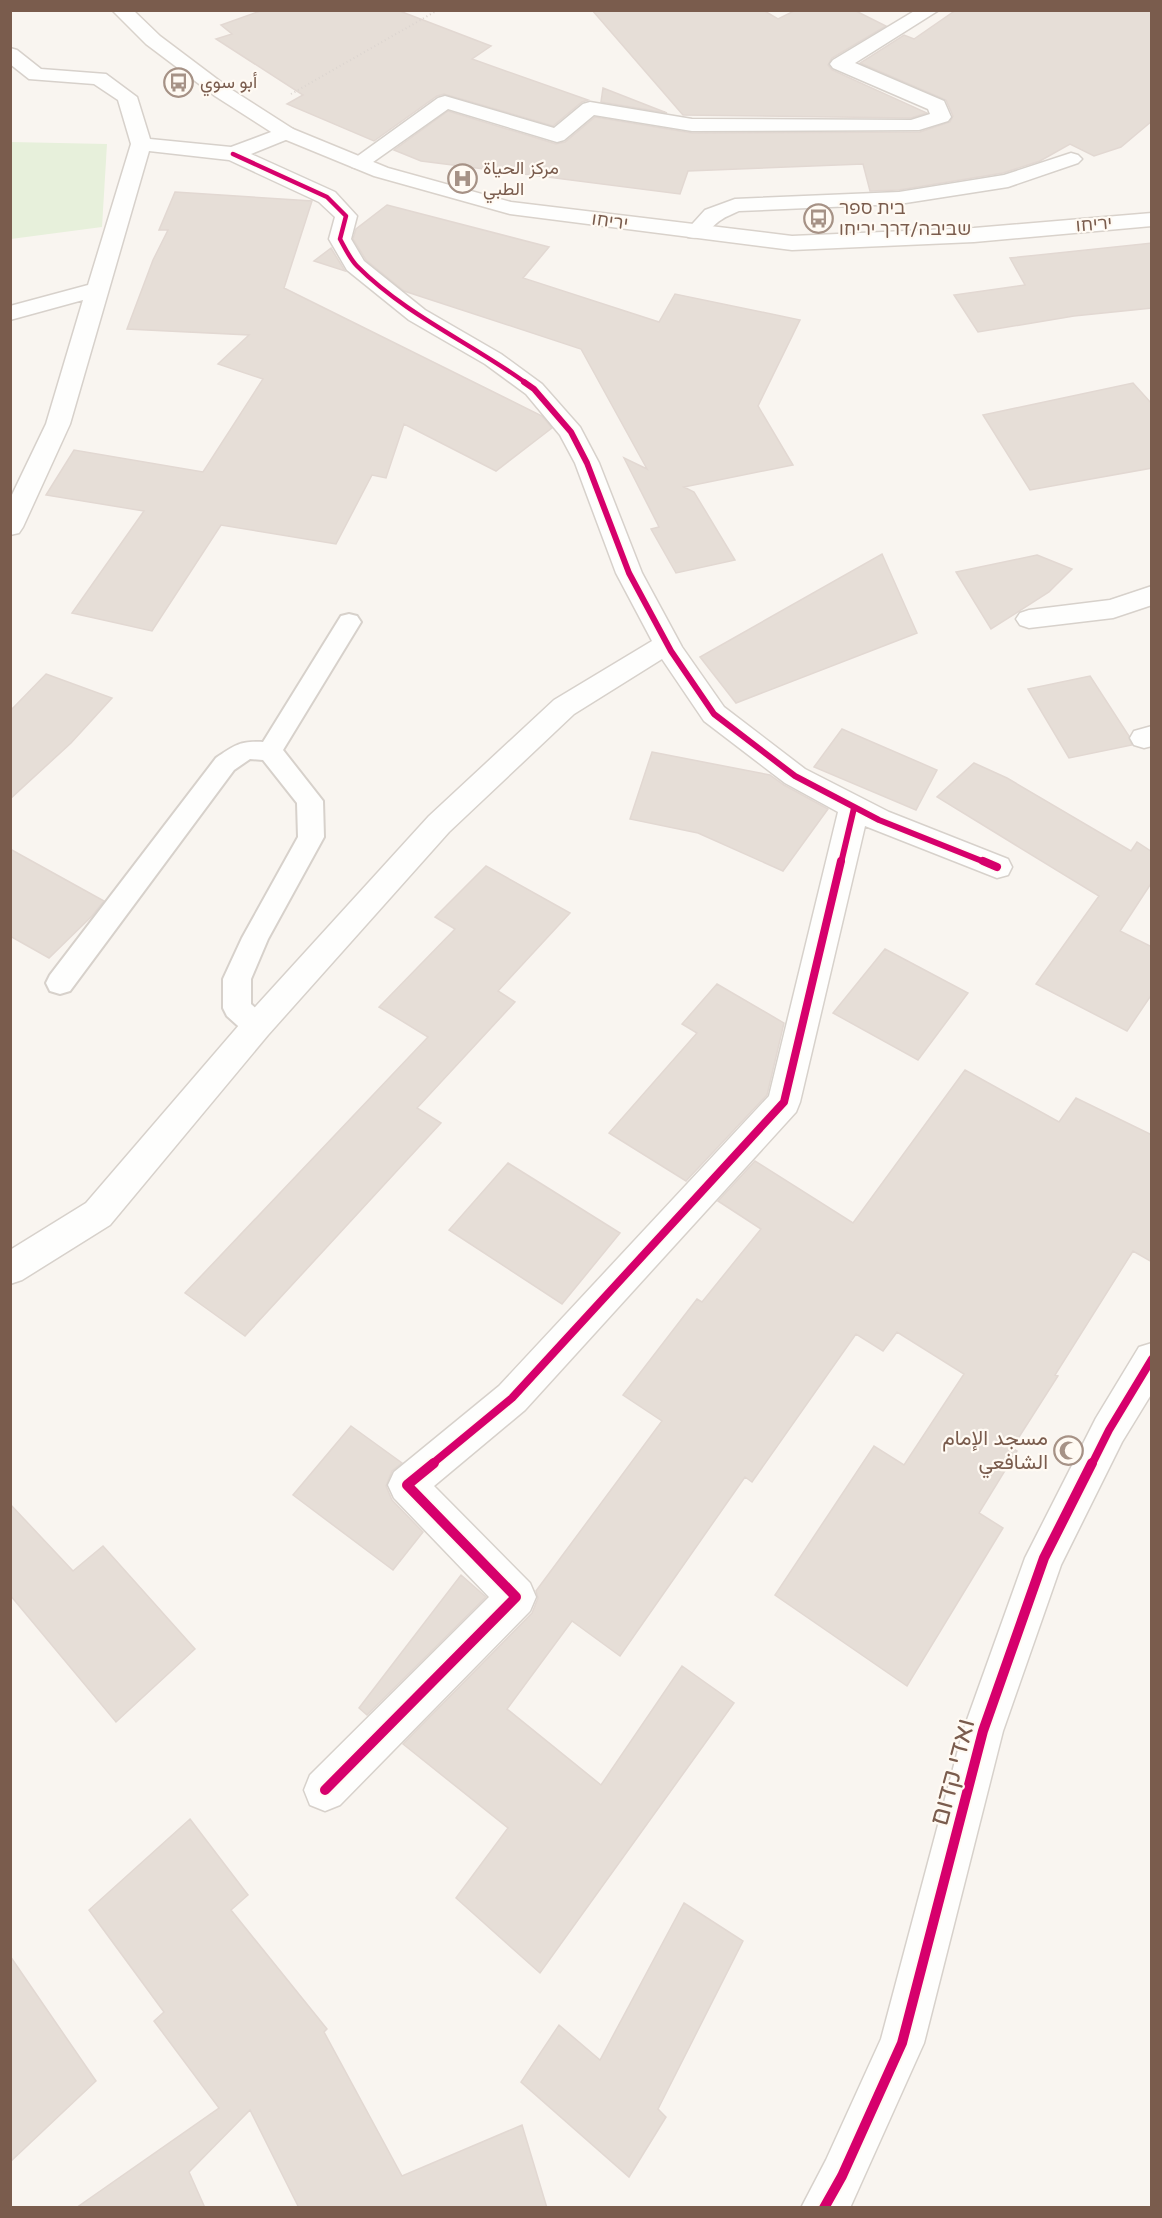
<svg xmlns="http://www.w3.org/2000/svg" width="1162" height="2218" viewBox="0 0 1162 2218" font-family="'Varela Round',Vazirmatn,Heebo,sans-serif">
	<style>
		.green { fill: #e7f0db }
		.building { fill: #e6ded7; stroke: #e2d8d2; stroke-width: 1.5 }
		.lines { fill: none; stroke-linecap: round; stroke-linejoin: round }
		.service-casing { stroke: #d7d1cb; stroke-width: 4 }
		.minor-casing { stroke: #d7d1cb; stroke-width: 3 }
		.secondary-casing { stroke: #d9d2cb; stroke-width: 3 }
		.path { stroke: #dcd5d0; stroke-width: 2; stroke-dasharray: 1 3; stroke-linecap: butt }
		.service { fill: #fefefd; fill-rule: evenodd }
		.minor { fill: #fefefd; fill-rule: evenodd }
		.secondary { fill: #fefefd; fill-rule: evenodd }
		.cycleway-far3-casing { stroke: #fffaf3; stroke-width: 7 }
		.cycleway-far2-casing { stroke: #fffaf3; stroke-width: 9 }
		.cycleway-far1-casing { stroke: #fffaf3; stroke-width: 11 }
		.cycleway-casing { stroke: #fffaf3; stroke-width: 14 }
		.cycleway-far3 { stroke: #d6006c; stroke-width: 4.5 }
		.cycleway-far2 { stroke: #d6006c; stroke-width: 6 }
		.cycleway-far1 { stroke: #d6006c; stroke-width: 8 }
		.cycleway { stroke: #d6006c; stroke-width: 10 }
		.labels { text-anchor: middle; stroke-width: 4.5; stroke-linejoin: round; paint-order: stroke }
		.far-poi-label { font-size: 18px; fill: #7a5c4d; stroke: #fffaf3; text-anchor: start }
		.far-street-label { font-size: 18px; fill: #7a5c4d; stroke: #fffaf3 }
		.poi-label { font-size: 21px; fill: #7a5c4d; stroke: #fffaf3; text-anchor: end }
		.near-street-label { font-size: 26px; fill: #7a5c4d; stroke: #fffaf3 }
	</style>
	<rect width="100%" height="100%" fill="#f9f5f0"/>
	<!-- green -->
	<path class="green" d="M11,142L107,144L102,227L11,239Z"/>
	<!-- building -->
	<path class="building" d="M263,10H397L491,46L472,59L588,100L582,102L553,126L444,94L437,96L374,141L287,104L303,95L216,39L232,34L221,25Z
		M592,10H763L778,19L796,10H854L886,26L832,58L828,65L832,70L927,113L911,118L683,115Z
		M956,10H1152V121L1121,147L1094,156L1070,144L1040,161L1003,173L899,190L870,191L863,164L688,171L680,194L421,161L394,150L448,111L556,144L565,142L595,117L692,133L920,132L950,122L953,116L946,100L860,63L904,35L914,39Z
		M603,88L667,113L601,102Z
		M175,192L312,201L284,288L542,416L552,428L496,471L404,424L386,478L372,475L336,544L221,525L152,631L72,613L144,511L46,495L74,450L203,472L263,379L218,364L249,335L127,329L153,260L168,230H159Z
		M387,205L549,247L523,278L659,322L675,294L800,320L758,406L793,465L684,487L694,492L735,560L676,573L651,529L659,527L624,458L647,469L581,349L404,291L366,260L353,239L356,229Z
		M1152,243V308L1074,316L978,332L954,295L1025,285L1010,258Z
		M331,248L345,271L314,261Z
		M1133,383L1152,404V468L1030,490L983,415Z
		M882,554L917,633L736,703L700,657Z
		M1037,555L1072,569L1049,592L991,629L956,572Z
		M46,674L112,698L71,743L10,799V711Z
		M1090,676L1129,736L1132,745L1069,758L1028,689Z
		M842,729L937,770L916,810L814,767Z
		M652,752L770,775L784,785L828,809L783,871L698,833L630,819Z
		M974,763L1007,778L1131,851L1137,842L1152,852V882L1120,931L1152,947V994L1127,1031L1036,984L1099,896L937,797Z
		M10,849L104,901L92,916L49,958L10,936Z
		M486,866L570,913L498,991L515,1002L417,1108L441,1123L245,1336L185,1293L428,1037L379,1007L455,929L435,917Z
		M885,949L968,993L918,1060L833,1013Z
		M717,984L784,1023L767,1095L686,1181L609,1133L697,1033L682,1024Z
		M965,1070L1059,1122L1076,1098L1152,1135V1262L1133,1251L1055,1375L1058,1376L1012,1448L1017,1451L979,1513L1003,1528L907,1686L775,1595L874,1446L904,1465L964,1374L897,1332L883,1351L856,1334L752,1482L745,1477L620,1656L572,1621L507,1709L601,1785L682,1666L734,1703L540,1973L456,1898L508,1828L403,1744L532,1613L538,1598L536,1591L662,1421L623,1395L697,1299L702,1302L761,1229L718,1201L755,1161L853,1223Z
		M508,1163L620,1233L562,1304L449,1230Z
		M351,1426L402,1463L392,1471L386,1486L392,1500L423,1532L393,1570L293,1495Z
		M10,1504L73,1571L103,1546L195,1649L116,1722L10,1595Z
		M461,1575L486,1597L367,1715L359,1708Z
		M190,1819L248,1895L231,1910L327,2029L324,2032L402,2176L522,2125L547,2208H299L250,2110L189,2172L205,2208H76L219,2108L154,2021L164,2012L89,1910Z
		M684,1903L743,1941L658,2109L666,2117L629,2177L521,2082L559,2025L600,2060Z
		M10,1956L96,2081L10,2162Z"/>
	<g class="lines">
		<defs>
			<path id="service" d="M349,614L357,616L361,622L283,750L323,801L324,837L268,939L251,979V1004L267,1018L271,1026L267,1034L257,1037L247,1034L227,1016L223,1008V979L242,938L298,837L297,803L263,760L250,759L234,770L70,991L60,994L50,991L46,983L50,975L216,758C235,745 240,741 263,742L341,616Z"/>
			<path id="minor" d="M916,10H939L855,63L944,101L951,117L948,121L919,130L692,131L594,115L564,140L557,142L448,109L366,167L359,169L352,167L348,163L438,98L445,96L554,128L583,104L590,102L692,119L911,120L930,114L928,109L833,68L830,64L833,60Z
				M10,48L17,50L41,69L106,74L137,97L150,139L231,147L279,129L286,127L293,129L296,133L293,137L251,154L335,192L357,216L351,239L364,261L425,310L501,354L542,384L580,427L599,463L642,573L682,647L724,707L805,769L889,812L1008,859L1012,867L1008,875L997,878L865,826L800,1102L796,1112L525,1410L434,1486L530,1583L536,1597L530,1611L340,1805L325,1811L310,1805L304,1790L310,1775L489,1597L394,1498L388,1485L394,1472L499,1386L769,1096L838,812L785,783L704,721L662,659L574,714L449,832L268,1035L110,1225L22,1280L10,1284V1250L86,1203L246,1017L429,816L554,700L652,641L616,573L575,463L560,435L526,394L485,364L409,320L347,270L329,239L335,217L319,202L229,160L149,151L70,424L23,527L19,533L10,535V499L46,424L83,300L10,320V306L88,285L131,144L118,100L94,84L29,79L10,64Z
				M1071,153L1078,155L1082,159L1078,163L1008,187L899,204L739,211C733,214 726,216 721,220C708,228 706,241 688,237L685,232L705,210L735,199L899,192L1004,175Z
				M1152,586V605L1113,618L1029,628L1020,625L1016,619L1020,613L1029,610L1110,600Z
				M1152,726V746L1144,748L1134,745L1130,738L1134,731Z
				M1152,1343V1393L1122,1442L1061,1565L1003,1731L924,2043L850,2208H801L826,2160L881,2039L963,1731L1025,1558L1096,1418L1139,1347Z"/>
			<path id="secondary" d="M112,10H133L160,36L229,88L293,129L388,168L511,202L792,236L974,228L1152,213V226L974,242L792,250L510,214L374,176L279,137L215,96L146,44Z"/>
		</defs>
		<!-- service casing -->
		<use href="#service" class="service-casing"/>
		<!-- minor casing -->
		<use href="#minor" class="minor-casing"/>
		<!-- secondary casing -->
		<use href="#secondary" class="secondary-casing"/>
		<!-- path -->
		<path class="path" d="M291,94L438,10"/>
		<!-- service -->
		<use href="#service" class="service"/>
		<!-- minor -->
		<use href="#minor" class="minor"/>
		<!-- secondary -->
		<use href="#secondary" class="secondary"/>
		<defs>
			<path id="cycleway-far3" d="M233,154L327,197L346,216L340,239C345,248 350,259 357,266C406,315 471,343 526,383"/>
			<path id="cycleway-far2" d="M524,382L534,389L571,432L587,463L629,573L671,651L714,714L795,776L879,820L987,863
				M841,863L854,808"/>
			<path id="cycleway-far1" d="M983,861L997,867
				M432,1464L512,1398L784,1102L841,861
				M1092,1464L1109,1430L1152,1359"/>
			<path id="cycleway" d="M325,1790L516,1597L407,1485L434,1463
				M824,2208L842,2176L902,2043L983,1731L1044,1558L1092,1463"/>
		</defs>
		<!-- cycleway-far3 casing -->
		<use href="#cycleway-far3" class="cycleway-far3-casing"/>
		<!-- cycleway-far2 casing -->
		<use href="#cycleway-far2" class="cycleway-far2-casing"/>
		<!-- cycleway-far1 casing -->
		<use href="#cycleway-far1" class="cycleway-far1-casing"/>
		<!-- cycleway casing -->
		<use href="#cycleway" class="cycleway-casing"/>
		<!-- cycleway-far3 -->
		<use href="#cycleway-far3" class="cycleway-far3"/>
		<!-- cycleway-far2 -->
		<use href="#cycleway-far2" class="cycleway-far2"/>
		<!-- cycleway-far1 -->
		<use href="#cycleway-far1" class="cycleway-far1"/>
		<!-- cycleway -->
		<use href="#cycleway" class="cycleway"/>
	</g>
	<!-- icons -->
	<defs>
		<symbol id="bus-ring" viewBox="-11 -11 22 22"><circle r="9.5" fill="#fffaf3" stroke="#a69286" stroke-width="1.5"/><path d="M-5-6H5V4H4V6H2V4H-2V6H-4V4H-5ZM-3.5-4V0h7V-4ZM-3.5 1.2v1.5H-2V1.2ZM2 1.2v1.5H3.5V1.2Z" fill="#a69286"/></symbol>
		<symbol id="hospital-ring" viewBox="-11 -11 22 22"><circle r="9.5" fill="#fffaf3" stroke="#a69286" stroke-width="1.5"/><path d="M-5-5h3v3.5h4V-5h3V5h-3V1.5h-4V5h-3Z" fill="#a69286"/></symbol>
		<symbol id="mosque-ring" viewBox="-11 -11 22 22"><circle r="9.5" fill="#fffaf3" stroke="#a69286" stroke-width="1.5"/><path d="M3.5-4.9A6 6 0 1 0 3.5 4.9A5 5 0 1 1 3.5-4.9Z" fill="#a69286"/></symbol>
	</defs>
	<g fill-rule="evenodd">
		<use href="#bus-ring" x="162" y="66" width="33" height="33"/>
		<use href="#hospital-ring" x="446" y="162" width="33" height="33"/>
		<use href="#bus-ring" x="802" y="202" width="33" height="33"/>
		<use href="#mosque-ring" x="1052" y="1434" width="33" height="33"/>
	</g>
	<g class="labels">
		<!-- far-poi labels -->
		<g class="far-poi-label">
			<text x="200" y="88">أبو سوي</text>
			<text x="483" y="174">مركز الحياة<tspan x="483" dy="21">الطبي</tspan></text>
			<text x="839" y="214">בית ספר<tspan x="839" dy="21">שביבה/דרך יריחו</tspan></text>
		</g>
		<!-- far-street labels -->
		<g class="far-street-label">
			<text transform="translate(610 221) rotate(8)" y="6">יריחו</text>
			<text transform="translate(1094 224) rotate(-5)" y="6">יריחו</text>
		</g>
		<!-- poi labels -->
		<g class="poi-label">
			<text x="1048" y="1445">مسجد الإمام<tspan x="1048" dy="24">الشافعي</tspan></text>
		</g>
		<!-- near-street labels -->
		<g class="near-street-label">
			<text transform="translate(952 1772) rotate(-75)" y="9">ואדי קדום</text>
		</g>
	</g>
	<!-- border -->
	<rect width="1162" height="2218" fill="none" stroke="#7a5c4d" stroke-width="24"/>
</svg>
